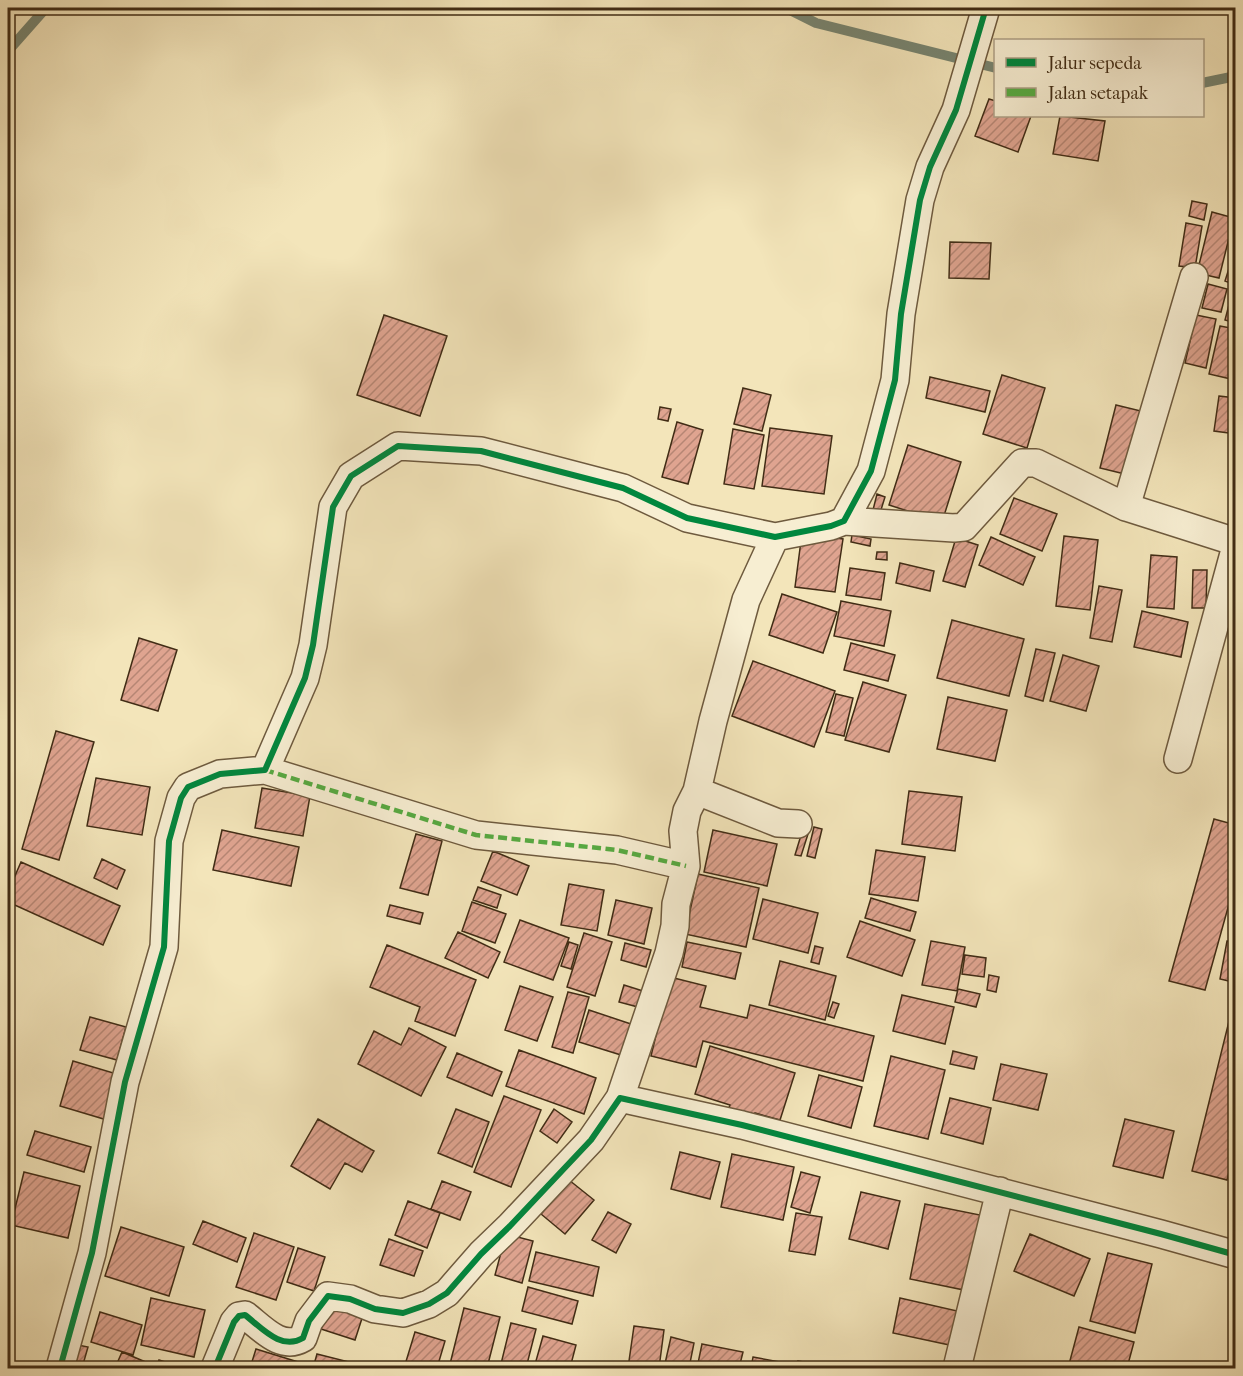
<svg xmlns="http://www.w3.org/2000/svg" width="1243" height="1376" viewBox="0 0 1243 1376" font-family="'IM FELL French Canon',serif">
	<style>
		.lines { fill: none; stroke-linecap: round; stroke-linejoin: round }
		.stream { stroke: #778470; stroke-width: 10 }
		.building { fill: url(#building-hatch); stroke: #412c15; stroke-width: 1.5 }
		.street-casing { stroke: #6e5a3e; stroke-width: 30 }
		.street { stroke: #f7eed2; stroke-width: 27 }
		.quiet { stroke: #56ab42; stroke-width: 4.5; stroke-dasharray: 9 4.5; stroke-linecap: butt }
		.cycleway-casing { stroke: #f7eed2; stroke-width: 10 }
		.cycleway { stroke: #00873e; stroke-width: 6 }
	</style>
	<defs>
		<pattern id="building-hatch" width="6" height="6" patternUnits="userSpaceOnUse" patternTransform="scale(1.5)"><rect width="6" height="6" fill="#dfa490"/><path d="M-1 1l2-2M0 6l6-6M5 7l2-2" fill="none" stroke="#b68674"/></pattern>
	</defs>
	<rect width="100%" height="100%" fill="#f3e5ba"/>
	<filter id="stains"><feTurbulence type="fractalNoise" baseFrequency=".00333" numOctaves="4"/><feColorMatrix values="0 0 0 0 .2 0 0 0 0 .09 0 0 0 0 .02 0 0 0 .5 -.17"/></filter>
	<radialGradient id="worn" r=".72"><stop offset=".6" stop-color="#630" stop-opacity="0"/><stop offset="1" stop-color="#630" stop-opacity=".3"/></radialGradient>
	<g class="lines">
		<!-- stream -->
		<path class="stream" d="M786,8L816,23L996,68
			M8,51L46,8
			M1202,83L1236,76"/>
	</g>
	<!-- building -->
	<path class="building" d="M989,99L996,101V116H1031L1018,152L975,136Z
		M1060,116L1105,121L1098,161L1053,154Z
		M1192,201L1207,204L1204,220L1189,216Z
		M1212,212L1234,218L1219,278L1197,273Z
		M1186,223L1202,226L1195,268L1179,266Z
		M950,242L991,243L989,279L949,278Z
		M1236,246V285L1225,281Z
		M1208,284L1227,289L1221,312L1202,308Z
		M1232,293L1236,294V323L1225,320Z
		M384,315L447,336L420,416L357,395Z
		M1196,315L1216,319L1206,368L1185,363Z
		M1220,326L1236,329V357L1231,379L1209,374Z
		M1002,375L1045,388L1027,448L983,434Z
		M930,377L990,391L985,412L926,398Z
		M743,388L771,395L762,431L734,424Z
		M1219,396L1236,398V434L1214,431Z
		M1116,405L1145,412L1129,475L1100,468Z
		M660,407L671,409L668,421L658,419Z
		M677,422L703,430L688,484L662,477Z
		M770,428L832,436L824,494L762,486Z
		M733,429L764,435L754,489L724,484Z
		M908,445L961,462L942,522L889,505Z
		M877,494L885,497L880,513L873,510Z
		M1014,498L1057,514L1042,551L1000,534Z
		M802,533L843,539L835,592L795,587Z
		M852,535L871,539L870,546L851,542Z
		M1064,536L1098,540L1090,610L1056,606Z
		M991,537L1035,557L1023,585L979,565Z
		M956,538L978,545L965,587L943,581Z
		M877,552H887V560L876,559Z
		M1151,555L1177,557L1174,609L1147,607Z
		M900,563L934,571L930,591L896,583Z
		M850,568L885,573L881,600L846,595Z
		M1193,570H1207L1206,608H1192Z
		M1236,584V627L1223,623Z
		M1099,586L1122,590L1112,642L1090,638Z
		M782,594L837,612L823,653L769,635Z
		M841,601L891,611L884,646L834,636Z
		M1142,611L1188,622L1181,657L1134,647Z
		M952,620L1024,639L1009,696L937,678Z
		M139,638L177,650L158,711L121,700Z
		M851,643L895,655L888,681L844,670Z
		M1036,649L1055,653L1043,701L1025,696Z
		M1063,655L1099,666L1086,711L1050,701Z
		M753,661L835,691L814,747L732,716Z
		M863,682L906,695L889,752L845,740Z
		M836,694L853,698L844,736L826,732Z
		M948,697L1007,710L995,761L937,749Z
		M56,731L94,742L59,860L22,849Z
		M96,778L150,787L142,835L87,826Z
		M262,788L310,796L303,836L255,828Z
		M909,791L962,797L955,851L902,844Z
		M1214,819L1236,825V879L1205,990L1169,981Z
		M814,827L822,829L815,858L807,856Z
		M222,830L299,847L291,886L213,870Z
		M713,830L777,844L767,886L704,872Z
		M802,832L808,834L801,856L795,855Z
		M416,834L442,841L428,895L400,888Z
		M876,850L925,857L918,901L869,894Z
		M493,851L529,866L517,895L481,881Z
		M102,859L125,870L117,889L94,878Z
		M21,862L120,906L103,945L8,902V892Z
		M698,874L759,888L746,947L685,934Z
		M569,884L604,890L597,931L561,925Z
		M478,887L501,895L497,908L473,900Z
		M871,898L916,912L910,931L865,918Z
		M763,899L818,913L808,953L753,939Z
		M616,900L652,908L644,944L608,935Z
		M472,902L506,914L495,943L462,931Z
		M390,905L423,913L420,924L387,916Z
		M520,920L569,938L553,980L504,962Z
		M860,921L915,940L902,976L847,957Z
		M458,932L500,952L488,978L445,958Z
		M584,933L612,942L595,996L567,987Z
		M931,941L965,947L957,991L922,985Z
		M1227,941L1236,942L1233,982L1220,979Z
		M569,942L578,945L571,969L561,966Z
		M687,942L741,953L735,979L682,967Z
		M625,943L651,950L646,967L621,960Z
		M387,945L476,980L455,1036L415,1021L420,1007L370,987Z
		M815,946L823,948L819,964L811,962Z
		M965,955L986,958L984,977L962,974Z
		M780,961L836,976L825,1020L769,1005Z
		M989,975L999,977L996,992L987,990Z
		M670,977L706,986L700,1007L747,1018L750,1005L874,1036L863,1081L703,1041L696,1067L651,1056Z
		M624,985L643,991L638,1007L619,1002Z
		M520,986L553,997L537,1041L505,1030Z
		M958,989L980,994L976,1007L955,1002Z
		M568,992L589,997L573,1053L552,1047Z
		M902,995L954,1007L945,1044L893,1031Z
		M833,1002L839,1004L834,1018L828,1016Z
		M589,1010L631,1024L621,1055L579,1042Z
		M90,1017L126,1027L117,1060L80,1050Z
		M1230,1017L1236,1018V1144L1227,1180L1192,1171Z
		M409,1028L446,1047L421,1096L358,1064L374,1031L401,1045Z
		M710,1046L795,1073L780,1120L755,1113L753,1121L727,1113L730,1105L695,1094Z
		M519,1050L596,1078L584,1114L506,1086Z
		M953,1051L977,1057L974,1069L950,1064Z
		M457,1053L502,1072L492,1096L447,1077Z
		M891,1056L945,1070L928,1139L874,1126Z
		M73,1061L120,1075L107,1120L60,1106Z
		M1001,1064L1047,1074L1038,1110L993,1100Z
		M819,1075L862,1087L851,1128L808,1116Z
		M504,1096L541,1110L511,1187L474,1172Z
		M950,1098L991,1108L983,1144L941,1133Z
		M456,1109L489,1122L472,1167L438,1153Z
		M554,1109L572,1122L557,1143L540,1131Z
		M318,1119L374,1151L362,1172L345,1163L330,1189L291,1166Z
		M1125,1119L1174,1131L1163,1178L1113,1166Z
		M35,1131L91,1147L84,1172L27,1155Z
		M680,1152L720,1162L710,1199L671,1189Z
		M732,1154L794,1167L783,1220L721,1207Z
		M24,1172L80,1186L68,1238L11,1225Z
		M801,1172L820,1177L810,1213L791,1207Z
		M569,1180L594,1200L565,1234L541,1214Z
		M442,1181L471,1192L460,1220L431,1209Z
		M861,1192L900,1201L888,1249L849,1239Z
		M408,1201L440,1213L427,1248L395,1235Z
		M925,1204L980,1215L964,1290L910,1279Z
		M608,1212L631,1224L616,1253L592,1240Z
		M796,1213L822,1217L815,1255L789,1251Z
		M203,1221L246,1238L237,1262L193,1244Z
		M121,1227L184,1247L169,1296L105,1276Z
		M254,1233L294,1247L276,1300L236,1287Z
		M506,1234L533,1241L522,1283L495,1275Z
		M1030,1234L1090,1259L1074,1296L1014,1271Z
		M389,1239L423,1251L414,1276L380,1265Z
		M298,1248L325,1257L314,1291L287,1282Z
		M536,1252L599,1267L593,1296L529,1281Z
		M1108,1253L1152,1264L1135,1333L1090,1321Z
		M528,1287L578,1301L572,1324L522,1311Z
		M151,1298L205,1310L194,1357L141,1345Z
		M900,1298L966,1313L959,1347L893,1333Z
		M331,1299L365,1309L355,1340L321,1329Z
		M464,1308L500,1317L487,1368H470L450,1364Z
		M100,1312L142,1325L133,1355L91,1342Z
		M511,1323L536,1329L526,1368H500Z
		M634,1326L664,1330L659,1368H628Z
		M1079,1327L1134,1342L1127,1368H1068Z
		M415,1332L445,1341L437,1368H404Z
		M543,1336L576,1345L570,1368H534Z
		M671,1337L694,1343L689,1368H664Z
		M73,1344L88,1347L82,1368L67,1366Z
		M702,1344L743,1352L739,1368H697Z
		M256,1349L308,1365L307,1368H250Z
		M122,1352L155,1366L154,1368H115Z
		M317,1354L349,1362L348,1368H313Z
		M753,1357L791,1364L790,1368H751Z
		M159,1360L184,1368H156Z
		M798,1361L837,1368H797Z"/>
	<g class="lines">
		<defs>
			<path id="street" d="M1126,507L1194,277
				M844,521L954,528L964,527L1022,463H1036L1126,507L1236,542
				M1178,759L1236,546
				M265,770L476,835L617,850L686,866
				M697,791L778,823L798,824
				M620,1098L669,953L675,926L676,904L686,866L683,831L687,811L697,791L713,721L746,600L775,537
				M60,1368L92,1253L125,1082L164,947L169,841L181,798L188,787L220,774L265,770L305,678L313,645L333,507L351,476L398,446L481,451L623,488L687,518L775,537L831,526L844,521L871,471L895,380L901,314L920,200L930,167L956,110L986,8
				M215,1368L234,1322L239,1316L245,1315C262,1328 281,1351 303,1338L309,1321L328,1296L350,1299L375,1309L403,1313L429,1304L447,1293L481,1254L510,1226L591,1140L620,1098L742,1125L1161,1234L1236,1255
				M957,1368L1000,1191"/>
		</defs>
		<!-- street casing -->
		<use href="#street" class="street-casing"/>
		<!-- street -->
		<use href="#street" class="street"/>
		<!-- quiet -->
		<path class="quiet" d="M265,770L476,835L617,850L686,866"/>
		<defs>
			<path id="cycleway" d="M60,1368L92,1253L125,1082L164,947L169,841L181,798L188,787L220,774L265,770L305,678L313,645L333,507L351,476L398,446L481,451L623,488L687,518L775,537L831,526L844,521L871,471L895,380L901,314L920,200L930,167L956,110L986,8
				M215,1368L234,1322L239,1316L245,1315C262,1328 281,1351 303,1338L309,1321L328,1296L350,1299L375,1309L403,1313L429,1304L447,1293L481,1254L510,1226L591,1140L620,1098L742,1125L1161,1234L1236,1255"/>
		</defs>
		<!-- cycleway casing -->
		<use href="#cycleway" class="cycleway-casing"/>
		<!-- cycleway -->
		<use href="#cycleway" class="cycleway"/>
	</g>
	<!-- margin -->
	<rect width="1243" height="1376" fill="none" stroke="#f3e5ba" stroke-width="30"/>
	<rect x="9" y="9" width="1225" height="1358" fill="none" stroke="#412c15" stroke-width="3"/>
	<rect x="15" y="15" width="1213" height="1346" fill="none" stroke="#412c15" stroke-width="1.5"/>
	<!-- legend -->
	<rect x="994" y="39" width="210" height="78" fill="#f7eed2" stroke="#aea086" stroke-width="1.5"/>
	<rect x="1006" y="58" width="30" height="9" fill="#00873e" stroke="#aea086" stroke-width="1.5"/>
	<text x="1048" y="69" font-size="18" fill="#412c15">Jalur sepeda</text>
	<rect x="1006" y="88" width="30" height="9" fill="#56ab42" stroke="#aea086" stroke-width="1.5"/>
	<text x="1048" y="99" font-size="18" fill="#412c15">Jalan setapak</text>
	<rect width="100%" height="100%" filter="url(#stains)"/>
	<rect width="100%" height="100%" fill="url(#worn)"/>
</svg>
